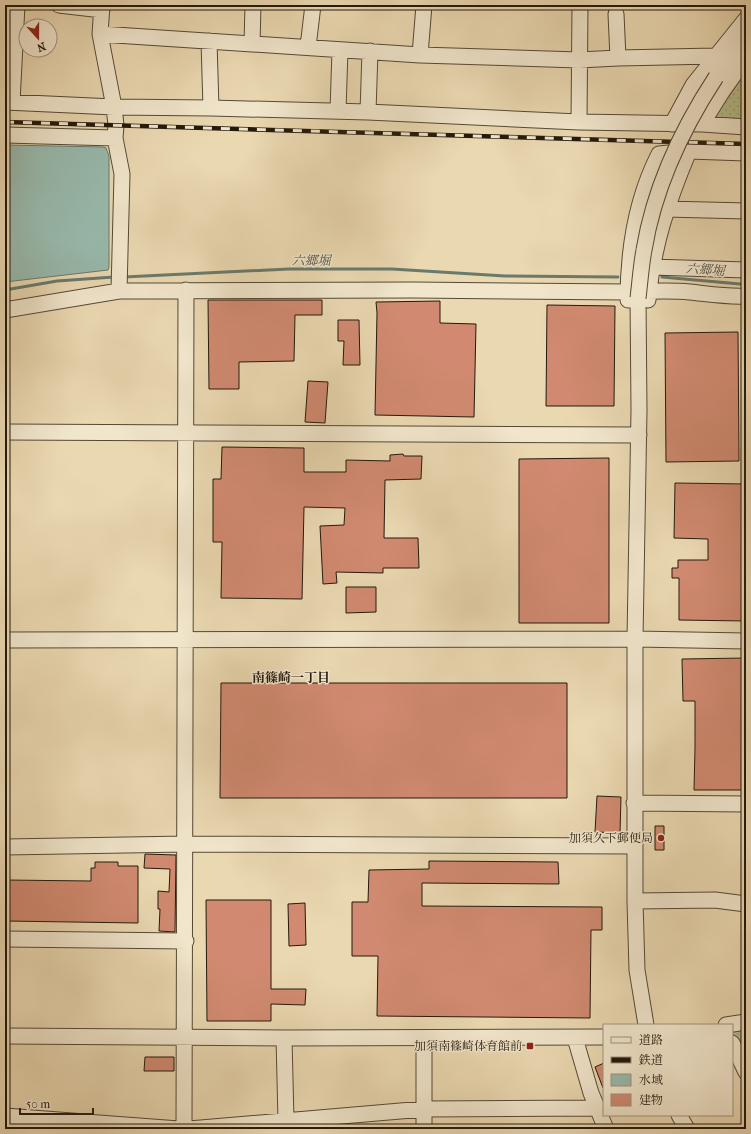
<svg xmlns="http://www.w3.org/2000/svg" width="751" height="1134" viewBox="0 0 751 1134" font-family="'IM FELL French Canon','Noto Serif JP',serif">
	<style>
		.park { fill: url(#park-dots); stroke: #6c6c4c }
		.water { fill: #98baad; stroke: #697a6d }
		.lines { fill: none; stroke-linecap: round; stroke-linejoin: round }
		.stream { stroke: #697a6d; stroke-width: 3 }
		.building { fill: #d18a71; stroke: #23190d }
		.minor-casing { stroke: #554936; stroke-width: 17 }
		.minor { stroke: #f1e6cc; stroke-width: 15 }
		.rail-casing { stroke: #23190d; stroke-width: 4.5 }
		.rail { stroke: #f1e6cc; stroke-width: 3; stroke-dasharray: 9; stroke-linecap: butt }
		.minor-bridge-casing { stroke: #554936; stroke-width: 17; stroke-linecap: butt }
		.minor-bridge { stroke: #f1e6cc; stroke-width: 15 }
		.poi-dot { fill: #8f2418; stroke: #f1e6cc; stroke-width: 1.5 }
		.labels { text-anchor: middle; stroke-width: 3; stroke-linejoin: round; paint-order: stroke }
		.poi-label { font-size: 12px; fill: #23190d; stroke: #f1e6cc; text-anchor: end }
		.water-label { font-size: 13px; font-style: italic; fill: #4c5145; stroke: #f1e6cc }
		.neighbourhood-label { font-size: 13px; font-weight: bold; fill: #23190d; stroke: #f1e6cc }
	</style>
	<defs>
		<pattern id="park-dots" width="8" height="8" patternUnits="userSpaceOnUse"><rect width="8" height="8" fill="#b6bf8c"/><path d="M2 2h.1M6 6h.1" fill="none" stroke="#9ca478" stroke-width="1.8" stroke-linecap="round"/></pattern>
	</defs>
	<rect width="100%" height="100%" fill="#ead8b1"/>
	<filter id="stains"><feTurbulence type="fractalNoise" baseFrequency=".005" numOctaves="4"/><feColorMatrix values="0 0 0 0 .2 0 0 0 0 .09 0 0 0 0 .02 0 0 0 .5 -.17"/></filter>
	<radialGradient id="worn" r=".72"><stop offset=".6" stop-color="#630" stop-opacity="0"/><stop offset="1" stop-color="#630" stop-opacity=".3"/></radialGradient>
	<!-- park -->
	<path class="park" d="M746,65V123H714L710,116Z
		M746,1027V1063L732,1033L735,1029Z"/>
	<!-- water -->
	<path class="water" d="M5,145L103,147L106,148L109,156V267L108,270L5,282Z"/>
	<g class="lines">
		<!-- stream -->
		<path class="stream" d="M124,277L289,269H392L505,276L618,277
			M662,277L740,284L746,282
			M5,290L57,281L114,277"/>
	</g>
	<!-- building -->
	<path class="building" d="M208,300H322V315H295L294,361L239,362V389H209Z
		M440,301V323L476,324L474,417L375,415L377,313L376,302Z
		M547,305L615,306L614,406H546Z
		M338,320H359L360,365H343L344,341H338Z
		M738,332L739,461L666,462L665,333Z
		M308,381L328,382L325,423L305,422Z
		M222,447L304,448V472H346V460L390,461V455L403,454L404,456H422L421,479L385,480L384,538H418L419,568H383V573L336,572L337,583L323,584L320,526L344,525L345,508L304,507L302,599L221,598L222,542H213V479H221Z
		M609,458V623H519V459Z
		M675,483L746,484V621L679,620V578H672V568H678V560H708V539L674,538Z
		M346,587H376V612L346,613Z
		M746,658V790H694L695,748V701H683L682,659Z
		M221,683H567V798H220Z
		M597,796L621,797L620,833L595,832Z
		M655,826H664V850H655Z
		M145,854L176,855L175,932L159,931L160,909H158V891L169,892L170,869L144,868Z
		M429,861L558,862L559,884L422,883V906L602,907V930H591L590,1018L377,1016L378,956H352V902H368L369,870L429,869Z
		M95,862H118V866H138V923L5,921V880L91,881V868H95Z
		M206,900H271V989H306L305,1005L271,1004V1021H207Z
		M305,903L306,945L289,946L288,904Z
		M145,1057H174V1071H144Z
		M604,1063V1088H603L595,1067Z"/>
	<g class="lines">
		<defs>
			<path id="minor" d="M59,5L102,10
				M102,5L100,34L114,107L116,125L115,138L122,174L119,291
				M616,14L618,58
				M100,34L420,55L579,60L618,58L715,56
				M209,41L211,108
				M252,44L253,5
				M308,47L313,5
				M420,55L424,5
				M716,77L746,38
				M5,102L114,107L211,108L368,112L579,122L702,124L746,127
				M12,102L17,5
				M338,111L340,50
				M368,112L370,51
				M579,122L580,5
				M672,124L693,85L746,19
				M702,124L722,92L746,58
				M5,135L115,138
				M666,209L746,211
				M652,267L746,270
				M638,298L639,410L635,639V901L637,970L646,1025
				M628,300C628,250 636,199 659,154L689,151L746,153
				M648,300C653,246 668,201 689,151
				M5,310L119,291L413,290L628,292C649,291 670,290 690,292C709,294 727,297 746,296
				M5,432L639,435
				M5,640L635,639L746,641
				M634,803L746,804
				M5,847L186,844L635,846
				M635,901L715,900L746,904
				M5,939L186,941
				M726,1025L746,1022
				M5,1036L284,1038L604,1037
				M284,1038L286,1121
				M424,1038V1129
				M575,1038L591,1093L606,1129
				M732,1043L746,1072
				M679,1115L687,1129
				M5,1116L179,1129
				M184,1129L186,290
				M189,1129L424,1109L597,1108"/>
		</defs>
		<!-- minor casing -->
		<use href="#minor" class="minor-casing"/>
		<!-- minor -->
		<use href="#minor" class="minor"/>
		<defs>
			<path id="rail" d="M5,122L746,144"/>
		</defs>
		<!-- rail casing -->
		<use href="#rail" class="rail-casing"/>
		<!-- rail -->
		<use href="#rail" class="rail"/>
		<defs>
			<path id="minor-bridge" d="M638,298C640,282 641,266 644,250C654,189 682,129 716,77"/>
		</defs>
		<!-- minor-bridge casing -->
		<use href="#minor-bridge" class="minor-bridge-casing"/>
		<!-- minor-bridge -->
		<use href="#minor-bridge" class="minor-bridge"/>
	</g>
	<!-- markers -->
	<g class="poi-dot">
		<circle cx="661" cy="838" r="4"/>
		<rect x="526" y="1042" width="8" height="8" rx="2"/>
	</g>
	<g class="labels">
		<!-- poi labels -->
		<g class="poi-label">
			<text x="653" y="842">加須久下郵便局</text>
			<text x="522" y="1050">加須南篠崎体育館前</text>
		</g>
		<!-- water labels -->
		<g class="water-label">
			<text x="311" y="265">六郷堀</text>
			<text transform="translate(705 269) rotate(4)" y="5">六郷堀</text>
		</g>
		<!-- neighbourhood labels -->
		<g class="neighbourhood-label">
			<text x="291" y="682">南篠崎一丁目</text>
		</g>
	</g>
	<!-- margin -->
	<rect width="751" height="1134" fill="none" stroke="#ead8b1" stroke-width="20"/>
	<rect x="6" y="6" width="739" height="1122" fill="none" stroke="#23190d" stroke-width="2"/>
	<rect x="10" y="10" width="731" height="1114" fill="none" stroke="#23190d"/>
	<!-- legend -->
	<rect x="603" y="1024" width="130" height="92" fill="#f1e6cc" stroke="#9f9480"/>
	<rect x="611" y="1037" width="20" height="6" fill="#f1e6cc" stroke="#9f9480"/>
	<text x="639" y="1044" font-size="12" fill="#23190d">道路</text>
	<rect x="611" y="1057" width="20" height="6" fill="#23190d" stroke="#9f9480"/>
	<text x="639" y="1064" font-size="12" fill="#23190d">鉄道</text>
	<rect x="611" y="1074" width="20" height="12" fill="#98baad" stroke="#9f9480"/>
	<text x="639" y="1084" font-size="12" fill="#23190d">水域</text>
	<rect x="611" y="1094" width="20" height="12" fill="#d18a71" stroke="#9f9480"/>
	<text x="639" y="1104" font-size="12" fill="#23190d">建物</text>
	<!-- north arrow -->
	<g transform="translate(38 38) rotate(159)"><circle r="19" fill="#f1e6cc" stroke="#9f9480"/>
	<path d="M0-3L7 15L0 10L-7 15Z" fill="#8f2418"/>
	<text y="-6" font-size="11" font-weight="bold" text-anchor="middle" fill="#23190d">N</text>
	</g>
	<!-- scale -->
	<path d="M20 1108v6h73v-6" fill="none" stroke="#23190d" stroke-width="2"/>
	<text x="26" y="1108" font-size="12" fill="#23190d" stroke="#f1e6cc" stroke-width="3" paint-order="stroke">50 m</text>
	<rect width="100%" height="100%" filter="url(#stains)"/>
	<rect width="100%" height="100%" fill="url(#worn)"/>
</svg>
